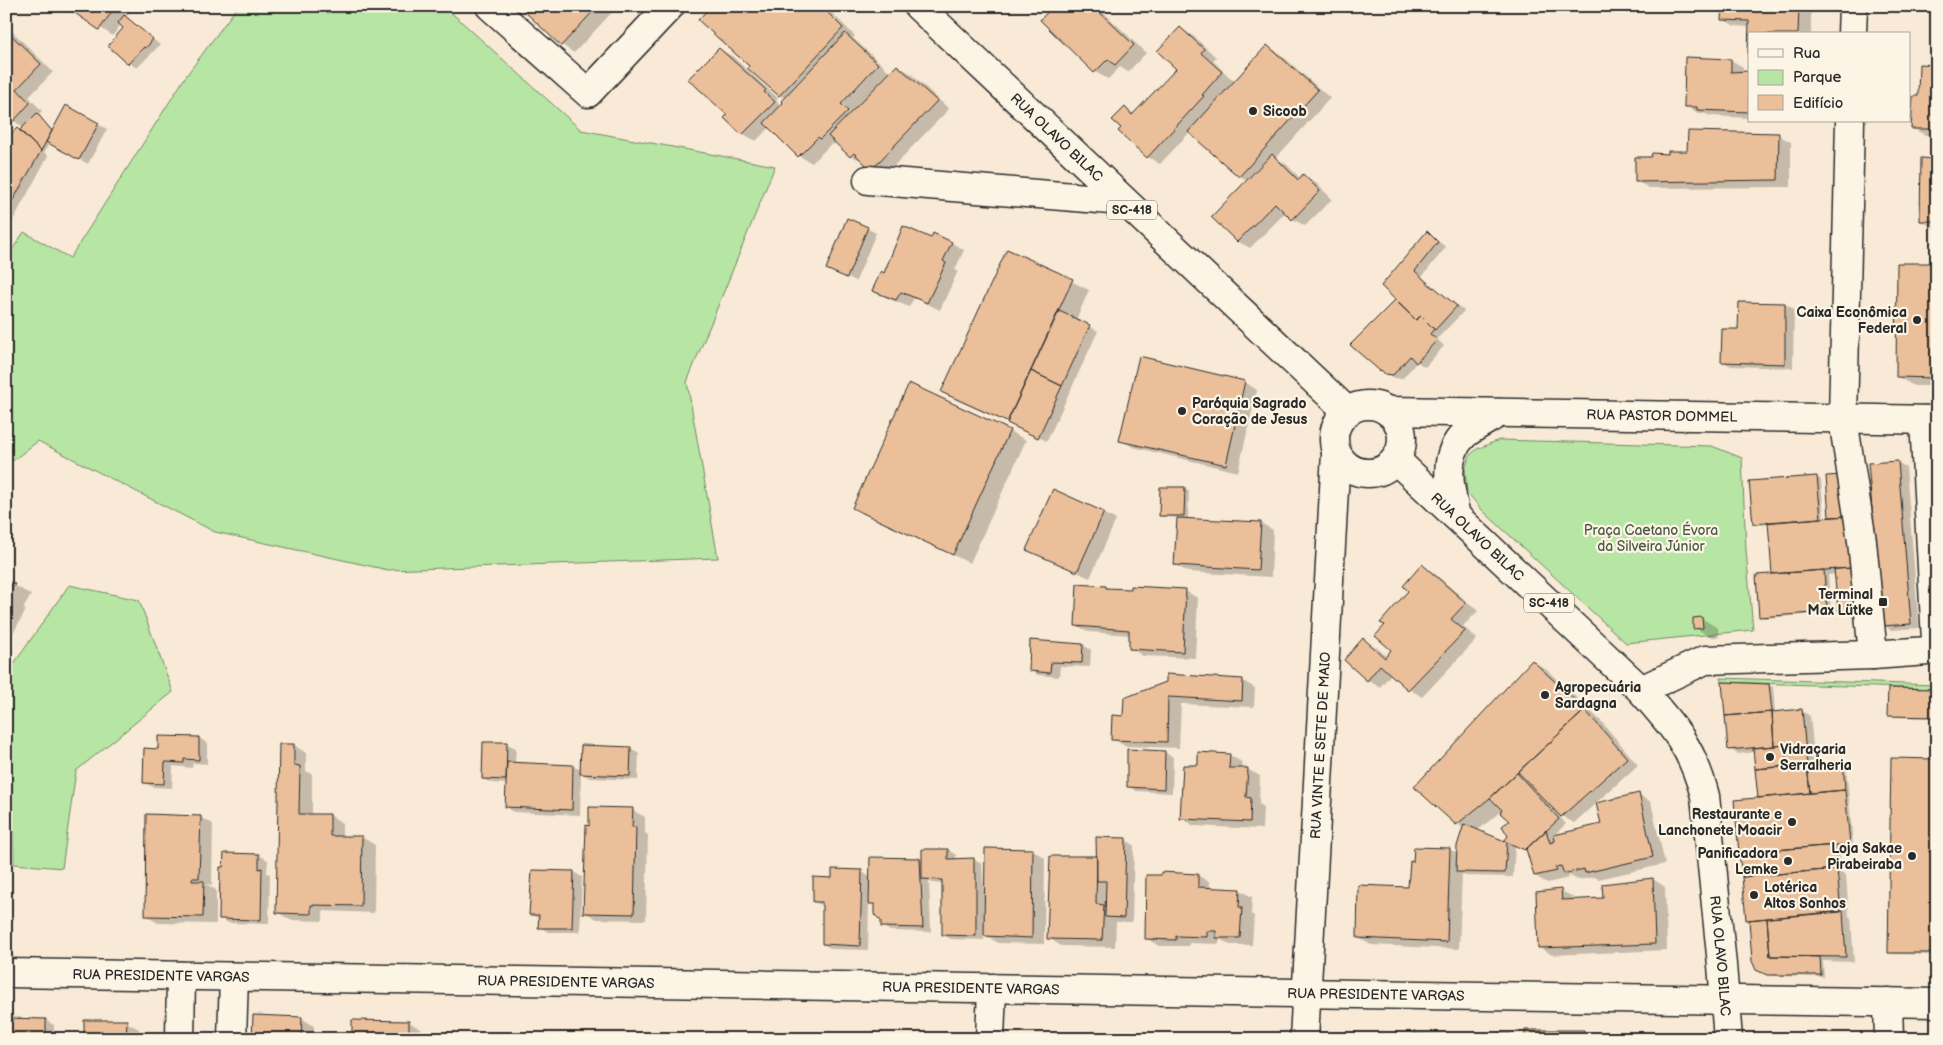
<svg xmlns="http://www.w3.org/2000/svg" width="1943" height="1045" viewBox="0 0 1943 1045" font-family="'Balsamiq Sans',sans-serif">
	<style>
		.green { fill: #b7e5a3; stroke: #718867 }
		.shadow { fill: #0003; fill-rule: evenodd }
		.building { fill: #eabf99; stroke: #2b2b2b }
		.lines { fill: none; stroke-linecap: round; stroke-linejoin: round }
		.minor-casing { stroke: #2b2b2b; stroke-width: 31 }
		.major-casing { stroke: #2b2b2b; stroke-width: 31 }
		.minor { stroke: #fcf5e5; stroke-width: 28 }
		.major { stroke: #fcf5e5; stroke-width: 28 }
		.poi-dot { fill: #2b2b2b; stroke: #fcf5e5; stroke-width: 2 }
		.labels { text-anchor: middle; stroke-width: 4.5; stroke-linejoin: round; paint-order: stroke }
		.shield { fill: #fcf5e5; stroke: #6a6863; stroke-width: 1 }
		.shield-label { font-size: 12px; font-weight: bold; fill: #2b2b2b }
		.poi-label { font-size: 14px; font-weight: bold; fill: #2b2b2b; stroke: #fcf5e5; text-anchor: start }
		.street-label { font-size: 14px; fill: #2b2b2b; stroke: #fcf5e5 }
		.park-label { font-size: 14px; fill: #4e5a49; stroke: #fcf5e5 }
	</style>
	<rect width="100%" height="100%" fill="#f8ead6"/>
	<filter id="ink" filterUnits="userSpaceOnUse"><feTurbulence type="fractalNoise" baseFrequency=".02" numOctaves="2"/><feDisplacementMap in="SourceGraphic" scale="10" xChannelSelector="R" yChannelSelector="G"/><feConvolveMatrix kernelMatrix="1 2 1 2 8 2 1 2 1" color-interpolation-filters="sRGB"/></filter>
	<g filter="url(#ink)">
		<!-- green -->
		<path class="green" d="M238,6H444L581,130L775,166L687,382L718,558L388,570L215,532L38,441L6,466V259L24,232L70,258L186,76Z
			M1499,440L1712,446L1742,458L1746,550L1753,630L1626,643L1482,510L1467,492L1465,469L1470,455L1477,449Z
			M69,585L139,600L173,692L76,771L62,868L14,864L11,748L6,744V675Z
			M1721,678L1937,685V689L1722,682Z"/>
		<!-- shadow -->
		<path class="shadow" d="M67,6H123L130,12L126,17L160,45L137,68L129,63L125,28L121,24L113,36Z
			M517,6H618L574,53L562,45L529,15Z
			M712,6H825L855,36L853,38L891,73L898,66L910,73L949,109L884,176L865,162L851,156L837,142L833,145L831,144L812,163L799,156L770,127L756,141L743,134L726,118L728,116L719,49L732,56L778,98L776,100L782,106L785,98L779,95L751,66Z
			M1055,6H1097L1146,53L1128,72L1120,67L1108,79L1095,72Z
			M1112,6H1124L1120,11Z
			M1723,6H1811V34H1749L1750,27L1735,26L1722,19Z
			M6,28L12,31L53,72L29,97L42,111L38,115L53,131L66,107L107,129L88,164L50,143L44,152L48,156L6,233V141L17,129L21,131L24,128L6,115Z
			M1180,28L1193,36L1216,57L1213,61L1235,82L1268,46L1280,54L1330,98L1276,158L1285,163L1301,179L1303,176L1316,183L1332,199L1305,226L1293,219L1286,212L1250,248L1237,241L1248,181L1240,176L1190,132L1160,164L1148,157L1123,128L1125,108L1135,114L1177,69Z
			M1731,60L1743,67V72H1749V118L1711,116L1706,114L1698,113L1685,106Z
			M1937,67V135H1925L1912,128L1919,97Z
			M1778,135L1791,142V187L1649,188L1636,181L1652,158Z
			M1937,160V228H1934L1921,221Z
			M848,219L876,233L856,281L827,268Z
			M1427,233L1446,247L1422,277L1464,311L1437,339L1444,346L1425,367L1417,362L1402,379L1395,378L1380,370L1352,345L1397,300Z
			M932,240L952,243L964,250L955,270L958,271L940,310L914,298L909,307L887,298L874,291L884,274Z
			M1008,250L1089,290L1076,320L1098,331L1047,441L959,401L943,391Z
			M1937,265V386H1914L1898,377Z
			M1740,303L1785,304L1794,309L1793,368L1731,366L1722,361L1739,330Z
			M1245,382L1257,390L1238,472L1133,447L1121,440Z
			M1009,431L1026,440L970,563L870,517L853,508Z
			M1897,462L1906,467L1919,628L1891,630L1859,611L1843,613L1839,611L1836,574L1828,575L1831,613L1764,618L1760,616L1774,575L1770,524L1758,525L1754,523L1751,482L1817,477L1821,480L1824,519L1834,518L1831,517L1828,477L1851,520L1874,521Z
			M1161,488L1185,489L1189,491L1188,520L1261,523L1273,530L1271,577L1188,572L1175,565L1178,518L1164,517L1160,515Z
			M1103,513L1116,520L1090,578L1028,550Z
			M1422,566L1434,573L1478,611L1463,626L1477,639L1422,697L1409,689L1392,673L1380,687L1367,680L1363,640L1376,647L1387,657L1393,650L1410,591Z
			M6,580L31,595L23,609L26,610L11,637L13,638L6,651Z
			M1106,587L1110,589L1185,591L1198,598L1195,658L1143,656L1130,648V635L1089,632L1076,625Z
			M1701,618L1718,628L1719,637H1711L1695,628Z
			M1083,645L1091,650L1090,667L1060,666L1059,677L1038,675L1030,670Z
			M1532,661L1548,671L1600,720L1638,765L1574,823L1558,814L1566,824L1553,836L1603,824L1638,795L1651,802L1665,864L1599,879L1594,877L1578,880L1568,875L1569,878L1547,883L1535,876L1528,851L1515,845L1513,877L1465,876L1462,874L1459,949L1371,945L1358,938L1449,849L1458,854L1464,828L1457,824ZM1500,812L1511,822L1509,837L1504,842L1477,831Z
			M1242,680L1255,688L1254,707L1181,704L1179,748L1125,746L1113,739L1124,717L1125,699Z
			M1769,685L1773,687L1775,713L1802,711L1810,716L1815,765L1842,762L1846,765L1853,845L1839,847L1841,872L1846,875L1849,916L1851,918L1854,962L1823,961L1824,977L1772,976L1761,972L1750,921L1747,919L1761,799L1759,797L1755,752L1738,754L1729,749Z
			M1937,690V718L1892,717L1888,715Z
			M199,738L207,743V764L193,763L192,768L173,766L172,788L153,787L144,783L159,750Z
			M484,743L507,744L516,748L515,763L573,766L582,771L630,748L639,753L638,780L590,778L581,773L580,815L514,812L506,807L507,784L492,783L483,779Z
			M294,745L306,753V771L312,774V815H330L342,823V837H362L375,845L374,913L323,911V921L290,920L277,912Z
			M1164,752L1173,757L1172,793L1136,791L1128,786Z
			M1229,755L1242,762V769H1247L1260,776L1259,804L1263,806L1262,829L1194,826L1182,818L1199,767Z
			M1936,760L1937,955L1893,954L1889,952Z
			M632,810L645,817V833L648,835L646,920L597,919L584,912L590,827Z
			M200,817L213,824L212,885L206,884L216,890V924L158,923L146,915Z
			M1126,840L1134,845L1132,922H1116L1115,947L1061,946L1049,938L1097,858Z
			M948,850L956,855V860L973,859L982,864L984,895H986L1033,850L1045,858L1044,944L998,943L984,934V940L951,939L943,935V884L932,883L929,881L931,932L890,931L882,926L883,920L875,906L869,902L868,950L832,949L823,944V907L814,901L833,879L862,872L871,877L919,859L924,862Z
			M225,854L259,855L268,860L267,873L270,874L269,924L228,923L220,918Z
			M574,872L582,877L580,932H548L540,927V920L531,914Z
			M1197,875L1210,882V889L1240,890L1252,897L1251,914L1254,916L1252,945H1230L1220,939L1219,944L1189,943V946H1159L1146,938L1162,876Z
			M1653,879L1665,887L1667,950L1552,955L1540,948L1560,890L1573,897L1574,901L1605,899Z
			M301,1018L314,1026V1039H254Z
			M45,1020L54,1025V1039H6Z
			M126,1022L139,1029V1039H85Z
			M353,1022H409L422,1030V1039H353Z
			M1584,1031L1596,1039H1526Z"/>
		<!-- building -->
		<path class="building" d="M65,6H116L99,30Z
			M524,6H598L561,46L522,9Z
			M711,6H821L843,28L779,96L747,68L749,66L698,20Z
			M1053,6H1093L1134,45L1115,65L1108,59L1094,73L1040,20Z
			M1722,6H1799L1798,34H1749V53H1748L1749,21L1721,20Z
			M124,15L153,39L146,48L144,47L128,64L108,46L123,28L118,23Z
			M1180,27L1204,49L1201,53L1222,72L1202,95L1204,96L1147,158L1118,131L1121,128L1112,120L1125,107L1132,115L1176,69L1157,51Z
			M6,30L41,64L17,89L30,103L12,123L6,117Z
			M845,33L878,64L841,104L848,111L820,139L818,137L798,157L764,123L783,103L781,101Z
			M1267,45L1318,90L1239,177L1188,132Z
			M719,48L766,90L764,92L775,102L742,135L724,118L727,115L688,79Z
			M1685,57L1731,59V72L1749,71V112L1697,110V107H1684Z
			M1919,64L1937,65V129H1911L1913,96H1918Z
			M897,65L937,101L871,170L854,153L850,157L828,136Z
			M66,105L99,123L79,160L46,142Z
			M37,113L52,131L41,151L20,130Z
			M17,128L41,151L12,202L6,196V139Z
			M1688,131L1779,133L1778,180L1635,182V157H1651L1652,153L1668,154V151H1687Z
			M1272,154L1298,180L1303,174L1320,191L1292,220L1275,203L1237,242L1211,217Z
			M1921,158L1937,159V221H1920Z
			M847,218L868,227L847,278L826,269Z
			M903,226L931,238L933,233L952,242L943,261L946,263L927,303L901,292L896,300L872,291L881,271L884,273Z
			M1427,231L1438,242L1415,271L1433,288L1434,287L1457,306L1435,330L1421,316L1416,320L1381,286Z
			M1007,249L1073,279L1007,422L941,392Z
			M1897,263H1937V378L1896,377Z
			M1395,300L1416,320L1421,316L1434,329L1430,334L1437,340L1416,363L1410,356L1393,375L1385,374L1381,370L1380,371L1350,345Z
			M1739,302L1785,303V364L1721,362L1722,329H1738Z
			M1059,311L1090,325L1062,386L1031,371Z
			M1139,356L1245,381L1226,465L1119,441Z
			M1031,371L1062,386L1038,438L1007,423Z
			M909,383L1010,430L953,555L852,508Z
			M1898,461L1911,624L1882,626L1852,568L1772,574L1768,522L1848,516V522L1873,520L1868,463Z
			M1844,475L1848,516L1829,517L1826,476Z
			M1817,476L1821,518L1753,524L1749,481Z
			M1160,487H1185L1184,516H1159Z
			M1053,489L1104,512L1077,572L1026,550Z
			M1177,518L1261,522L1258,570L1174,565Z
			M1422,564L1466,603L1451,619L1465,631L1408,690L1380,665L1367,681L1344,660L1363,638L1385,658L1391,650L1375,636L1385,625L1380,623L1408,591L1403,586Z
			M1852,568L1855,610L1838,611L1834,569Z
			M1824,570L1827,612L1759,617L1756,575Z
			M6,579L15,584L6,599L10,600L6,607Z
			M1077,584L1106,586V588L1131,589V586L1186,589L1183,652L1129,649V630L1075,626Z
			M1702,617L1703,628L1693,629V618Z
			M1030,640L1083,644L1082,663L1051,662L1050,673L1029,671Z
			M1532,660L1585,710L1490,798L1456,825L1414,787Z
			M1166,674L1243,679L1242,701L1168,697L1167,742L1111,740L1112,715L1123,716L1124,698L1166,682Z
			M1722,682L1769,684L1772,712L1725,716Z
			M1888,688L1937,689V717L1887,716Z
			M1802,709L1807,765L1787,766L1786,745L1774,746L1772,712Z
			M1585,710L1627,758L1561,817L1518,772Z
			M1772,712L1774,746L1728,750L1725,716Z
			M158,736L199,737V760L184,759V763L165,762L164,784L143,783L144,748L158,749Z
			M483,742H507L506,780L482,779Z
			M279,744H294V765L300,766L299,814H330V836H362L361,906L311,905V914L276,913Z
			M581,745L631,747L630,776L580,774Z
			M1786,745L1787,766L1755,769L1753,748Z
			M1127,749L1165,751L1164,789L1127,787Z
			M1198,752L1230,754L1229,768H1248L1246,797L1251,798L1250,822L1180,819L1183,765H1198Z
			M1891,758L1936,759L1933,953H1888Z
			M1843,761L1845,790L1810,793L1807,765Z
			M507,762L573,765L572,810L505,807Z
			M1807,765L1810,793L1758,798L1755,769Z
			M1517,773L1559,819L1525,850L1504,841L1508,836L1502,826L1509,821L1500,813L1502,810L1490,798Z
			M1845,790L1850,844L1739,853L1734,800Z
			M1639,793L1653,857L1585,873L1584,869L1564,874L1561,866L1555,867L1557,871L1534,876L1526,849L1546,830L1550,843L1555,841L1554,835L1601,824L1596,803Z
			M589,807L633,808L632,827H636L634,914L583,913L586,825L589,826Z
			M146,814L201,816L199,878H192V881H204L203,917L145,916Z
			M1464,824L1507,842L1505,873L1456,872L1457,846Z
			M1096,837L1126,838L1124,918L1105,917L1106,881H1097Z
			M1835,845L1837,869L1742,877L1739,853Z
			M1414,847L1450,848L1447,942L1357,938L1358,885L1408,887L1410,861L1413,862Z
			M985,848L1033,849L1032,938L984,936Z
			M922,849H948V859L974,858V873H976V936L942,935V880L922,879Z
			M224,853L259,854V869L262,868L261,920L219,919L220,867H223Z
			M1050,856H1097L1096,904L1104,905L1102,940L1047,939Z
			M870,857L920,858L923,928L881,927V921L874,914V904H869Z
			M832,869L862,870L860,946L822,944V902H813V877L832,878Z
			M1837,869L1841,912L1746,920L1742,877Z
			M532,870L574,871L572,928H538L539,915H529Z
			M1161,872L1198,874V887L1240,889L1239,907H1242L1240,938H1216V931H1207V937L1176,936V940L1145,939L1146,875H1161Z
			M1653,878L1655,944L1538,948L1536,892L1561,889L1562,900L1603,898L1602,884Z
			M1843,911L1846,957L1770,956L1767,918Z
			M1767,918L1770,956L1820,957L1821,975H1767L1756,970L1752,961L1749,920Z
			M253,1015L302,1017L301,1039H252Z
			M6,1018L46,1019V1039H6Z
			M84,1020H127L126,1039H84Z
			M352,1020L409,1021V1039H352Z
			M1525,1030H1584V1039H1525Z
			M1475,1033L1511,1034V1039H1475Z
			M779,1034L838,1036V1039H779Z
			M1412,1034L1452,1035V1039H1412Z
			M1176,1036L1235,1037L1234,1039H1176Z"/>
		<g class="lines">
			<defs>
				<g id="minor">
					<path d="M490,6L588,93L670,6"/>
					<path d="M1852,34L1853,6"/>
					<path d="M868,180L1123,201"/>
					<path d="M1873,655L1928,651L1933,647L1936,641L1924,420"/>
					<path d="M1641,690L1705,660L1873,655L1862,541L1843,419L1850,121"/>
					<path id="s1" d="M6,973L1937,1003"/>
					<path d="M1888,1002L1889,1039"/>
					<path d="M180,1039L181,976"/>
					<path d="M232,1039L234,977"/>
					<path d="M990,1039L992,988"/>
					<path id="s2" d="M1304,1039L1336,453"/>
				</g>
				<g id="major">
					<path id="s3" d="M918,6L1348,412"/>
					<circle cx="1368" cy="439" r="34"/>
					<path id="s4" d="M1387,411L1937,420"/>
					<path id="s5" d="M1396,460L1641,690C1674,727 1692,747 1705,796L1722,965L1728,1039"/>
					<path d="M1456,516C1450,490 1441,455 1465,434C1475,426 1488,420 1499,413"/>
				</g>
			</defs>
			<!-- minor casing -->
			<use href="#minor" class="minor-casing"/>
			<!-- major casing -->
			<use href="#major" class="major-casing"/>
			<!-- minor -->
			<use href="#minor" class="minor"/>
			<!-- major -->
			<use href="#major" class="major"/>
		</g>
	</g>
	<!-- markers -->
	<g class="poi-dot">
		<circle cx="1253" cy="111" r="5"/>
		<circle cx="1917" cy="320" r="5"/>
		<circle cx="1182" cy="411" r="5"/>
		<rect x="1878" y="597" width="10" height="10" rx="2.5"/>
		<circle cx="1545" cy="695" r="5"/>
		<circle cx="1770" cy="757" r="5"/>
		<circle cx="1792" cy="822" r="5"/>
		<circle cx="1912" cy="856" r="5"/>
		<circle cx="1788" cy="861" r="5"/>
		<circle cx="1754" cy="895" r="5"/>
	</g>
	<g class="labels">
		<!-- shield labels -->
		<g class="shield">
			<rect x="1107" y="200.5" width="50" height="19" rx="4"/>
			<rect x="1524" y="593.5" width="50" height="19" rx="4"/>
		</g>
		<g class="shield-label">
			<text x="1132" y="214">SC-418</text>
			<text x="1549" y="607">SC-418</text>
		</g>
		<!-- poi labels -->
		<g class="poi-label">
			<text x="1263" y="116">Sicoob</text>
			<text x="1907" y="317" text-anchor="end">Caixa Econômica<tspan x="1907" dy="16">Federal</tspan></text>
			<text x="1192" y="408">Paróquia Sagrado<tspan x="1192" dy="16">Coração de Jesus</tspan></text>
			<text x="1873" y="599" text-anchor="end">Terminal<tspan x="1873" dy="16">Max Lütke</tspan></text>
			<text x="1555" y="692">Agropecuária<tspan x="1555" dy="16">Sardagna</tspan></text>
			<text x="1780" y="754">Vidraçaria<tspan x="1780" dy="16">Serralheria</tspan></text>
			<text x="1782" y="819" text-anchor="end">Restaurante e<tspan x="1782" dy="16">Lanchonete Moacir</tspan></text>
			<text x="1902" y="853" text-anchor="end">Loja Sakae<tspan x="1902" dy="16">Pirabeiraba</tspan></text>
			<text x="1778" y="858" text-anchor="end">Panificadora<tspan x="1778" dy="16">Lemke</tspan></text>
			<text x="1764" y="892">Lotérica<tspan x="1764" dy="16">Altos Sonhos</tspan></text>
		</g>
		<!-- street labels -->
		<g class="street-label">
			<text dy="5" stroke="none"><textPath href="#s3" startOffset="191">RUA OLAVO BILAC</textPath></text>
			<text dy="5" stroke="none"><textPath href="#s4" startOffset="275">RUA PASTOR DOMMEL</textPath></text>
			<text dy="5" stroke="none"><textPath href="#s5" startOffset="112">RUA OLAVO BILAC</textPath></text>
			<text dy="5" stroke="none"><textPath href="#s2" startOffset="294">RUA VINTE E SETE DE MAIO</textPath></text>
			<text dy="5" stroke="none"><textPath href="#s5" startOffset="622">RUA OLAVO BILAC</textPath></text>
			<text dy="5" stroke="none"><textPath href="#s1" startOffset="155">RUA PRESIDENTE VARGAS</textPath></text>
			<text dy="5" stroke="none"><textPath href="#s1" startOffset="560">RUA PRESIDENTE VARGAS</textPath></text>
			<text dy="5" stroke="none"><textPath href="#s1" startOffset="965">RUA PRESIDENTE VARGAS</textPath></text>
			<text dy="5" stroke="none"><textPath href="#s1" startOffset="1370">RUA PRESIDENTE VARGAS</textPath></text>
		</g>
		<!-- park labels -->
		<g class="park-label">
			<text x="1651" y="535">Praça Caetano Évora<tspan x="1651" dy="16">da Silveira Júnior</tspan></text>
		</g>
	</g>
	<!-- margin -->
	<rect width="1943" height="1045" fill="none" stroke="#fcf5e5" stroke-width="25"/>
	<rect x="12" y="12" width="1918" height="1020" fill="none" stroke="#2b2b2b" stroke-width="2" filter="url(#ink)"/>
	<!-- legend -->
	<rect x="1748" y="32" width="162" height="90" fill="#fcf5e5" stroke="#a8a49b"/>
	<rect x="1758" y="49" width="25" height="8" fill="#fcf5e5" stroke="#a8a49b"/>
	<text x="1793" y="58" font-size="15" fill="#2b2b2b">Rua</text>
	<rect x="1758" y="70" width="25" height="15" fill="#b7e5a3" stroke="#a8a49b"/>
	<text x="1793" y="82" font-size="15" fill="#2b2b2b">Parque</text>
	<rect x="1758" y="95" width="25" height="15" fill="#eabf99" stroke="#a8a49b"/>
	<text x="1793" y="108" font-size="15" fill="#2b2b2b">Edifício</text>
</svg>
